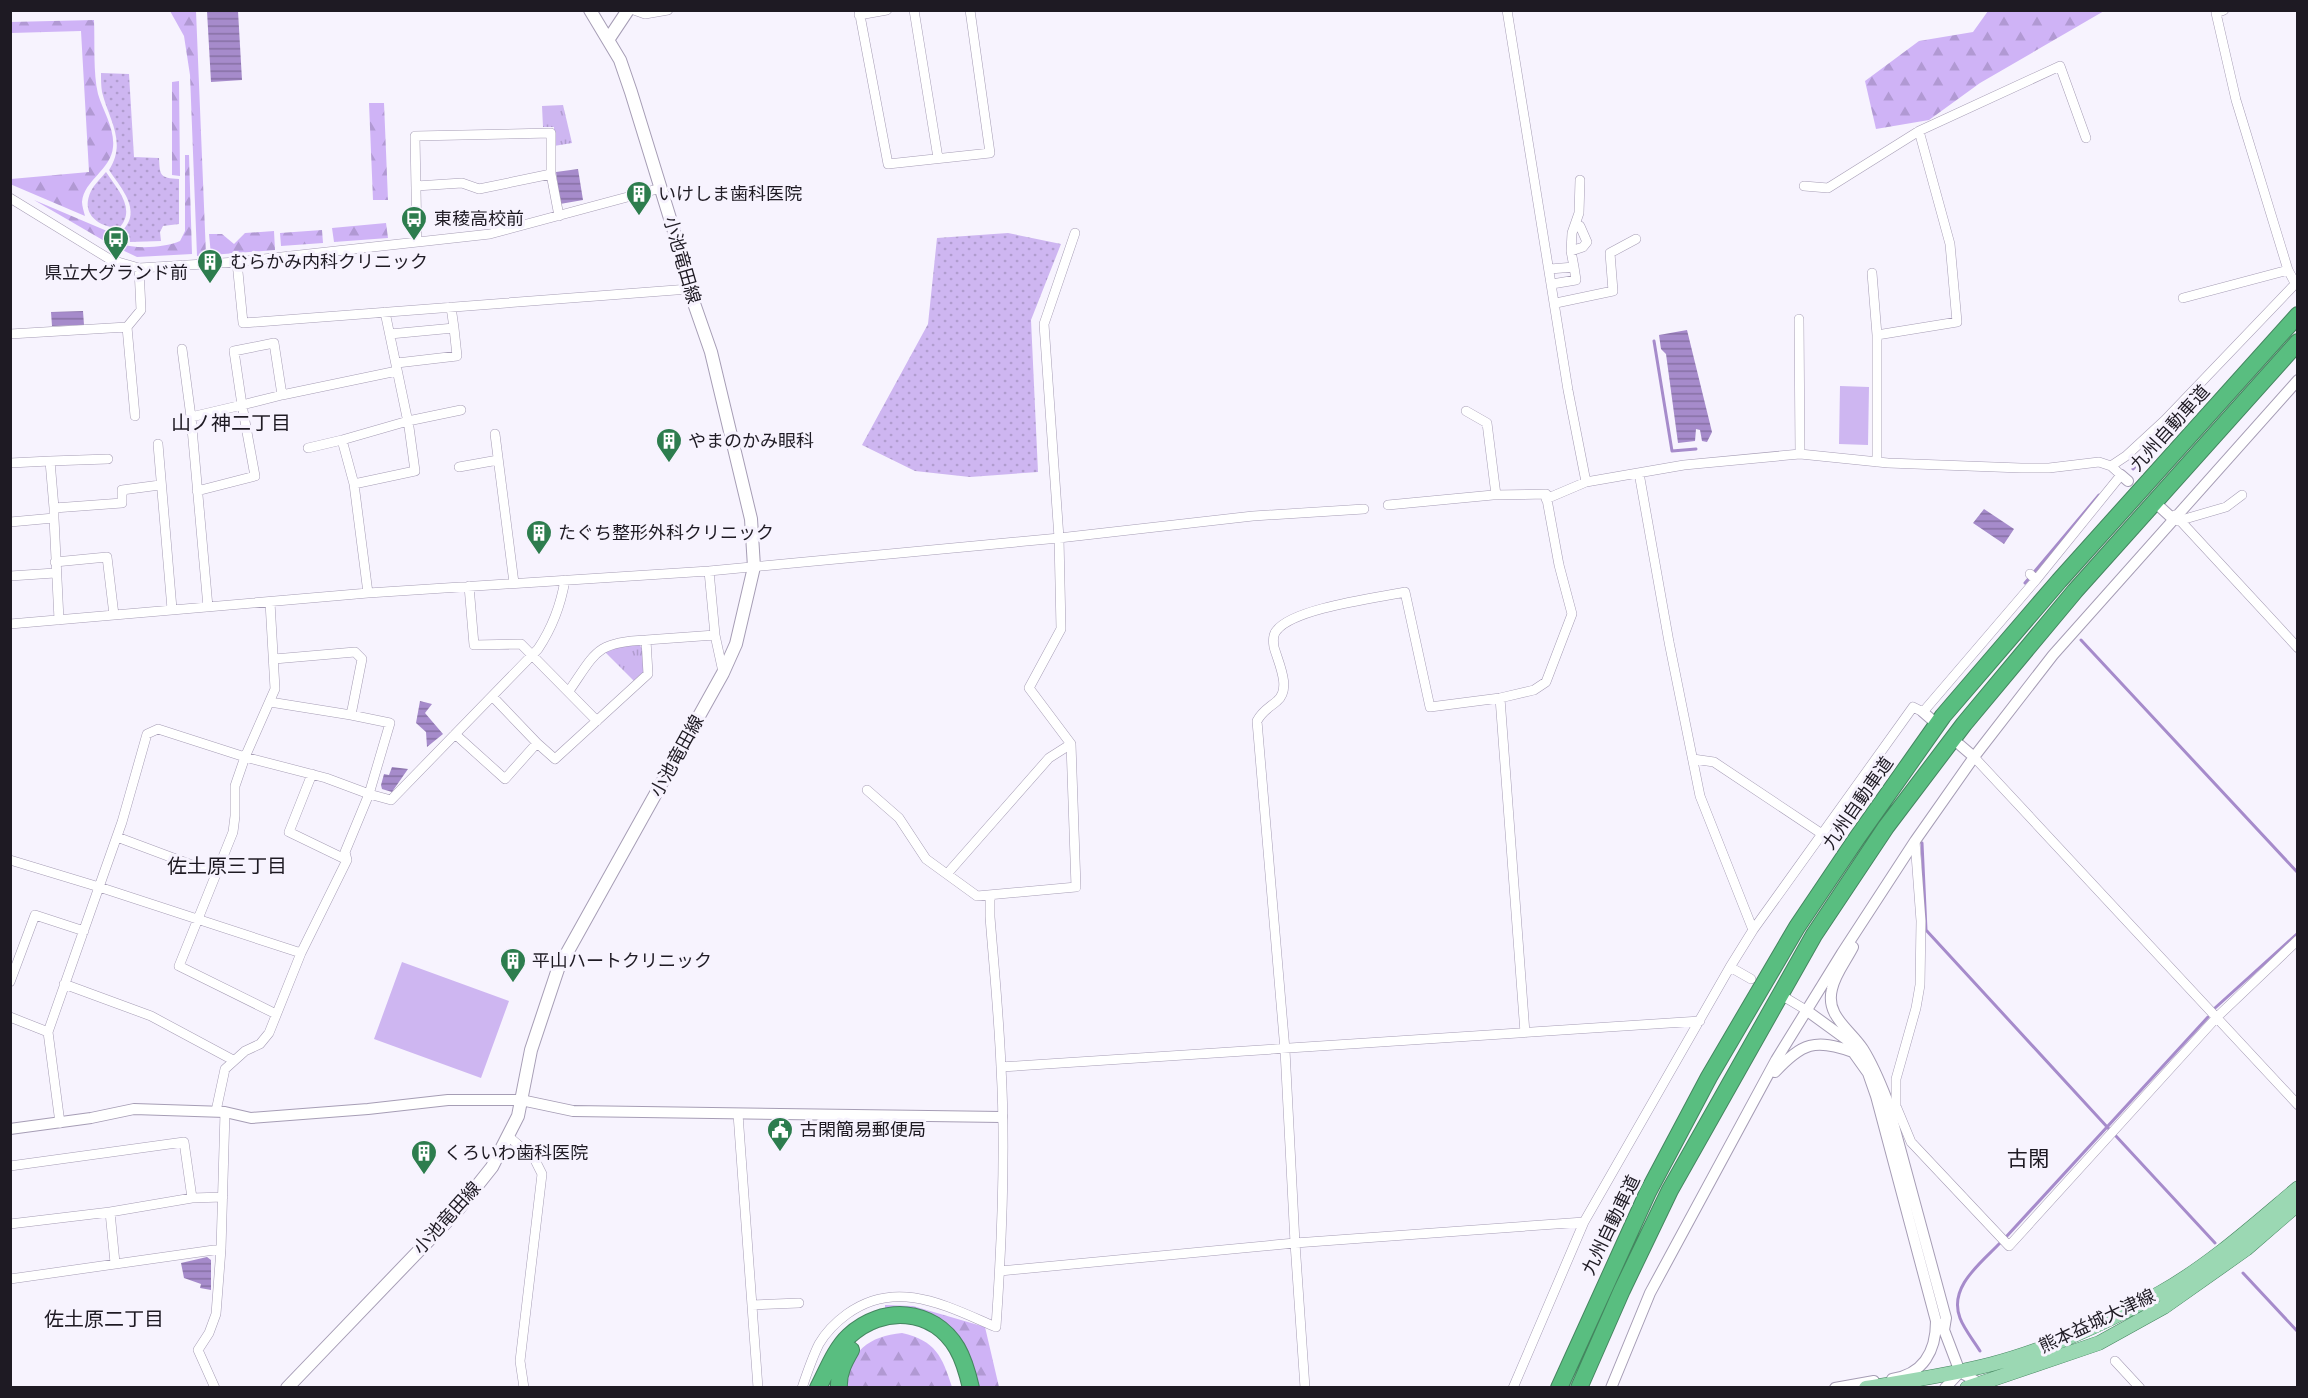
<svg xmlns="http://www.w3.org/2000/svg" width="2308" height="1398" viewBox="0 0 2308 1398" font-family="Karla,'Noto Sans JP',sans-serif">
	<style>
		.grass { fill: url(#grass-dots) }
		.forest { fill: url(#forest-firs) }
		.park { fill: url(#park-tufts) }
		.pitch { fill: #ceb6f1 }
		.water { fill: url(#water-rules) }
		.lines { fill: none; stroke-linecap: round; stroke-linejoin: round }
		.stream { stroke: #a68bcb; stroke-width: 3 }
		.minor-casing { stroke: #a69db5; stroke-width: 10 }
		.tertiary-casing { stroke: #a69db5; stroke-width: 12 }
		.secondary-casing { stroke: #a69db5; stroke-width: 14 }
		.primary-casing { stroke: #44855f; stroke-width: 15 }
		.motorway-casing { stroke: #44855f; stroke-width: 18 }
		.minor { stroke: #fff; stroke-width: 9 }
		.tertiary { stroke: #fff; stroke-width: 10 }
		.secondary { stroke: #fff; stroke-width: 12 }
		.primary { stroke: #9bd8b3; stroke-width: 14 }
		.motorway { stroke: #59be80; stroke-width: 16 }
		.labels { text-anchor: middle; stroke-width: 6; stroke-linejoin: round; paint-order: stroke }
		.poi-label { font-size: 18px; fill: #1e1a23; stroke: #f7f3fe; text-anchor: start }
		.street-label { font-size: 18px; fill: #1e1a23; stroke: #f7f3fe }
		.neighbourhood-label { font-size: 20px; fill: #1e1a23; stroke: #f7f3fe }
		.quarter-label { font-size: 21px; fill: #1e1a23; stroke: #f7f3fe }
	</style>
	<defs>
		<pattern id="grass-dots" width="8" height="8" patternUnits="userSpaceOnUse" patternTransform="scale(1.5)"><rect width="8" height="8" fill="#ceb6f1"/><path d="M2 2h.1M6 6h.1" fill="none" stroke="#b09cce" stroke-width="1.8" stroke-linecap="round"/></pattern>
		<pattern id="forest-firs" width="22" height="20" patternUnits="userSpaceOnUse" patternTransform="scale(1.5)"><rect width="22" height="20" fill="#cfb3f6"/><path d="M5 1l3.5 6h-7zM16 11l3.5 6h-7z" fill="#b199d3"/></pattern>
		<pattern id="park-tufts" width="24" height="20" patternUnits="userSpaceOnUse" patternTransform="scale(1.5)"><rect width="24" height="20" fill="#ceb6f1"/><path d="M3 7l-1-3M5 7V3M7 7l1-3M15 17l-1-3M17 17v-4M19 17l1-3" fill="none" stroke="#b09cce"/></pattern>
		<pattern id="water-rules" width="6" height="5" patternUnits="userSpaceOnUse" patternTransform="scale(1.5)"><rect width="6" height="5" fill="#a68bcb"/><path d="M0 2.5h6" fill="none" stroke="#8771a4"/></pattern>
	</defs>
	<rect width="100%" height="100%" fill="#f7f3fe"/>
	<!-- grass -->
	<path class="grass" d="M101,73L129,74L134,157L159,158C160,175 159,178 179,179V224L163,226L160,232L161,241L130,242L129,234L123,230C142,210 121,188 109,170C127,142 109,120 102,92C101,86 101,79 101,73Z
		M106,172C117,189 137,209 119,228C98,227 80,214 91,191C94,185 101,178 106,172Z
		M1008,233L1061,244L1031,320L1038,472L970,477L915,471L862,445L928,324L937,238Z"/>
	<!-- forest -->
	<path class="forest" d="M170,11H196L206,255L197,256L190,75L184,36Z
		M1988,11H2104L1980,83L1929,120L1876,129L1865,81L1919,41L1973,32Z
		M94,20C95,43 93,73 98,94C103,111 115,129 113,147C111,170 84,180 82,202C82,206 84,212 85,216L10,184L11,179L89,172L81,31L11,33L10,22Z
		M179,81L180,176L172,175V82Z
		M369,103H384L388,200H373Z
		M185,155H189L192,254L137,257L118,248L120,244C136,249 164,248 180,241L185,231Z
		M34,200L107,231H119L113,246Z
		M386,223L388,238L334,242L332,228Z
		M322,230L323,243L281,246L280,233Z
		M274,231L275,250L211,255L209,234H222L234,244L245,233Z
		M885,1305L913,1306L985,1327L999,1387H979L967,1351L899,1308L885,1309Z
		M902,1333C936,1341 942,1356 952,1387L848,1388C847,1352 869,1336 902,1333Z"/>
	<!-- park -->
	<path class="park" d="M563,105L572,143L554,146V127H543L542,106Z
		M639,644L643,650L644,671L634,681L605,652L614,645Z"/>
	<!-- pitch -->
	<path class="pitch" d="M1840,386L1869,387L1868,445L1839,444Z
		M402,962L509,1001L481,1078L374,1039Z"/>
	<!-- water -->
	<path class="water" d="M207,11H238L242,80L211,82Z
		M578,169L583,200L560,204L556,172Z
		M83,311L84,325L52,326L51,312Z
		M1687,330L1712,432L1707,442L1702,441L1700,430L1696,429L1695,441L1678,443L1666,354L1661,349L1659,335Z
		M1984,509L2014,529L2004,544L1973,523Z
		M420,701L432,704L425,713L443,734L427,747L426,732L416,723Z
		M392,767L408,769L392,792L382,789L381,785L384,774L389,775Z
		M207,1257L211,1260V1290L200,1288L201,1284L184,1278L181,1263Z"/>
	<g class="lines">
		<!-- stream -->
		<path class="stream" d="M1654,341L1672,451L1696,449
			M2133,469L2186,412
			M2025,583L2099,495
			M2081,640L2298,873
			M1922,843L1926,930L2109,1129
			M2215,1008L2298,933
			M2115,1135L2215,1243
			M2006,1237L2208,1017
			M2243,1273L2298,1332
			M1980,1351C1974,1341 1964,1329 1960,1318C1948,1287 1981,1263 2000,1243"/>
		<defs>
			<path id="minor" d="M634,10L645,14L668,10
				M859,10L888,164L990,153L970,10
				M914,10L938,158
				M1507,10L1568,390L1586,482
				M2224,10L2216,13L2236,100L2288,270L2295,283
				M859,15L887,10
				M416,186L462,183L479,189L551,174
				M1804,186L1828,188L1919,131L2060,66L2086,138
				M10,198L111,260L139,268L237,262L490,234L661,188
				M417,242L415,136L551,133V174L559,216
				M1571,251L1583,247L1587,242L1580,226L1575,225
				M237,262L243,323L689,289
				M1574,267L1571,251L1572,233L1579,213L1580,180
				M1550,269L1574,267L1576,280L1552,284
				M1872,273L1877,335V462
				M2183,298L2288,270
				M1556,303L1613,291L1610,253L1636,239
				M1799,319L1800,454
				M10,334L127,327
				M390,334L454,328L451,307
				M1877,335L1957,322L1950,244L1919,131
				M182,349L191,417L242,405L234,351L274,343L282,395L397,371
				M397,363L457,356L454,328
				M1466,411L1487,423L1496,495
				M135,416L127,327L141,310L139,268
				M191,417L208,607
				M495,434L514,583
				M158,444L172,609
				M308,448L342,440
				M50,461L108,459
				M10,463L50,461L54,508
				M2111,466L2126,456L2165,420L2298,281
				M459,467L498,460
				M1639,473L1669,642L1700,796L1753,930
				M354,484L342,440L408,421L461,410
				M197,491L255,476L242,405L282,395
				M1546,499L1586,482L1684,465L1800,454L1888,463L2021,468H2049L2099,462L2111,466L2121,475L2036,580L2030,574
				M2175,515L2298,648
				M54,518L59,620
				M2178,521L2226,507L2242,495
				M10,522L54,518V508L122,503V490L160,485
				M55,562L107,557L114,615
				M709,571L715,635L723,672
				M10,576L55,573
				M469,586L474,645L521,644L597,721
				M368,593L354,484L415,471L409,427L385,312
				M270,602L275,689L245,757L326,778L369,794L390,723L351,715L362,659L355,652L274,659
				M10,624L368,593L709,571L1059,538L1253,516L1364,509
				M569,691C596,652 596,642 646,640
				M492,696L537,743
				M1500,698L1525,1033
				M270,702L351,715
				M455,734L505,779L537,743L555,759L648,674L646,640L715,635
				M1974,757L2298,1105
				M1693,759L1714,762L1822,834
				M312,774L289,832L347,860
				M867,790L899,818L926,859L977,896L1076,887L1071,744L1029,688L1061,629L1059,538L1044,324L1075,233
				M117,837L216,874
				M1915,841L1921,921L1920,985L1916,1008L1896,1079V1106L1911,1142L2009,1246L2217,1017L2298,940
				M10,860L99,887L122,822L147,734L158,729L245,757L235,786V816L233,832L179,966L276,1014
				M947,874L1049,758L1071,744
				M1730,967L1751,979
				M10,982L35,915L84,931
				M64,984L151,1016L233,1060
				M1786,998L1806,1010
				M10,1017L48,1032
				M1001,1067L1700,1021
				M216,1111L225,1069L245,1051L260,1044L269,1033L301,953L347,860L345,852L369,794L391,800L538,649C552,628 561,604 565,580
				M738,1114L758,1388
				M60,1123L48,1032L99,887L301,953
				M509,1137L534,1158L542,1174L520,1361L524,1388
				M10,1166L184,1142L192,1198
				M110,1212L115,1263
				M10,1224L110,1212L192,1198L223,1197
				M1000,1271L1295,1243L1584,1222
				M10,1279L221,1249
				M752,1305L799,1303
				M2115,1361L2140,1388
				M215,1388L198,1350L209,1333L216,1314L221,1249L225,1112
				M802,1388C807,1373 812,1358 819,1344C826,1332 836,1322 847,1314C897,1278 946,1306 996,1327C1002,1241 1006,1153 1001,1067C999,1017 994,967 990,917V895
				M1305,1388L1295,1243L1285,1050L1257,721C1262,711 1269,708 1277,701C1292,689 1278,662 1274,647C1273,641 1273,634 1277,630C1295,608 1376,598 1405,592L1430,707L1500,698L1534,690L1546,682L1572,614L1559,565L1546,494L1493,495L1388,505
				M1513,1388L1584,1222L1730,967L1753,930L1913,707L1923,712L2036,580"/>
			<path id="tertiary" d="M2121,475L2128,481
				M2160,507L2172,518
				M1923,712L1931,719
				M1960,745L1974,757
				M1853,947C1846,961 1835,974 1832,989C1825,1016 1850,1029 1863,1049C1873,1065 1880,1082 1887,1100L1946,1318L1944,1330
				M1806,1010L1854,1045
				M1850,1043L1853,1052L1868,1073L1876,1096L1936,1321C1936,1350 1924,1374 1892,1379
				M1775,1072C1802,1043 1815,1038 1853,1052
				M10,1129L91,1118L134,1109L225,1112L251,1118L368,1109L448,1100H521L573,1111L1002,1117
				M1940,1326L1944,1330L1960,1372L1981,1384
				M1611,1388L1650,1293L1776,1060L1842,953L1915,841L1974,757L2053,655L2298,380
				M1835,1388L1874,1381
				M1945,1388L1960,1372"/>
			<path id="secondary" d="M608,40L628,10
				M287,1388L457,1211L492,1167L518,1116L531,1050L558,969L723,673L736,644L754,567L751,519L711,352L689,289L681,254L631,92L620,60L590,10"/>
			<path id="primary" d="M1866,1388C1908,1381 1950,1375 1992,1364C2050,1349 2107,1322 2160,1293C2210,1265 2254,1225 2298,1188
				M1967,1388L2099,1343L2164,1307L2246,1249L2298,1204"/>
			<path id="motorway" d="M818,1388C827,1371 835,1349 849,1336C882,1305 933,1308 957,1348C964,1360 968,1375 971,1388
				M839,1388C838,1373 844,1362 851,1350
				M1559,1388L1648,1192L1709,1077L1797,927L1857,838L1943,716L2059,581L2298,315
				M1579,1388L1622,1290L1670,1190L1814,935L1886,827L1964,724L2075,591L2298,342"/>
		</defs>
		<!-- minor casing -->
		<use href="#minor" class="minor-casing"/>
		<!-- tertiary casing -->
		<use href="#tertiary" class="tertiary-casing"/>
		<!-- secondary casing -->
		<use href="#secondary" class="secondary-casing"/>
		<!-- primary casing -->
		<use href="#primary" class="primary-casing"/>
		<!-- motorway casing -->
		<use href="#motorway" class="motorway-casing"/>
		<!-- minor -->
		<use href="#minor" class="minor"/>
		<!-- tertiary -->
		<use href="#tertiary" class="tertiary"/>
		<!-- secondary -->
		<use href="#secondary" class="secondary"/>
		<!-- primary -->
		<use href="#primary" class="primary"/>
		<!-- motorway -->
		<use href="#motorway" class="motorway"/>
	</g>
	<!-- icons -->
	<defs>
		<symbol id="building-pin" viewBox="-11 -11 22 30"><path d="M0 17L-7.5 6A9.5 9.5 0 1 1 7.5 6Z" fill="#2d7d4e" stroke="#f7f3fe"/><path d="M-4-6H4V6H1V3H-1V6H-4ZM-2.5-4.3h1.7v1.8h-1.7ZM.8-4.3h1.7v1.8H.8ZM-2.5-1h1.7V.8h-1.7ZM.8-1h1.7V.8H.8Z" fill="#fff"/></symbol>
		<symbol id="bus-pin" viewBox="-11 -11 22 30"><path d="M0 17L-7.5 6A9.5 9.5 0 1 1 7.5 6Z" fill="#2d7d4e" stroke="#f7f3fe"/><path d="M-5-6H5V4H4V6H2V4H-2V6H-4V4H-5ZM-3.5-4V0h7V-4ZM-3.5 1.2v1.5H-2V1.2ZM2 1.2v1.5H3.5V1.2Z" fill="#fff"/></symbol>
		<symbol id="civic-pin" viewBox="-11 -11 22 30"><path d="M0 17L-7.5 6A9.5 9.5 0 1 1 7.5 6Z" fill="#2d7d4e" stroke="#f7f3fe"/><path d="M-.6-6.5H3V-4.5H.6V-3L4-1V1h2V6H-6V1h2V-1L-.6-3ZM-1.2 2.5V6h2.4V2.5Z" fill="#fff"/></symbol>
	</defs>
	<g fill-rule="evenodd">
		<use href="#building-pin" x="624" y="179" width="30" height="40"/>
		<use href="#bus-pin" x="399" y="204" width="30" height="40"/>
		<use href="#bus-pin" x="101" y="224" width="30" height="40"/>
		<use href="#building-pin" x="195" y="247" width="30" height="40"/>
		<use href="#building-pin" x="654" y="426" width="30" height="40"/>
		<use href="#building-pin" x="524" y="518" width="30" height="40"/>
		<use href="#building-pin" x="498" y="946" width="30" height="40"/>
		<use href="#civic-pin" x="765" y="1115" width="30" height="40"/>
		<use href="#building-pin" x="409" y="1138" width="30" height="40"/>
	</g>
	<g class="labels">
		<!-- poi labels -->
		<g class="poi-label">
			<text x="658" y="200">いけしま歯科医院</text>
			<text x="434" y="225">東稜高校前</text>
			<text x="230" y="268">むらかみ内科クリニック</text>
			<text x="116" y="279" text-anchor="middle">県立大グランド前</text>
			<text x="688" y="447">やまのかみ眼科</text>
			<text x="558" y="539">たぐち整形外科クリニック</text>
			<text x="532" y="967">平山ハートクリニック</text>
			<text x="800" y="1136">古閑簡易郵便局</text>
			<text x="444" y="1159">くろいわ歯科医院</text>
		</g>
		<!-- street labels -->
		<g class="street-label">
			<text transform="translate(682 260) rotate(74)" y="6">小池竜田線</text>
			<text transform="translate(2170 428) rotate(-48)" y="6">九州自動車道</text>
			<text transform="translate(677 756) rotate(-61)" y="6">小池竜田線</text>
			<text transform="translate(1858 803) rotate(-55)" y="6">九州自動車道</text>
			<text transform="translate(447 1218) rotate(-48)" y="6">小池竜田線</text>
			<text transform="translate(1611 1225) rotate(-64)" y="6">九州自動車道</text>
			<text transform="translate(2097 1321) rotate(-25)" y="6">熊本益城大津線</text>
		</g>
		<!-- neighbourhood labels -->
		<g class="neighbourhood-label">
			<text x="231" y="430">山ノ神二丁目</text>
			<text x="227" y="873">佐土原三丁目</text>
			<text x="104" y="1326">佐土原二丁目</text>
		</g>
		<!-- quarter labels -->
		<g class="quarter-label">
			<text x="2028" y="1166">古閑</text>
		</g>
	</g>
	<!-- border -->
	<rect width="2308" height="1398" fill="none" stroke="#1e1a23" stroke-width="24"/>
</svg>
